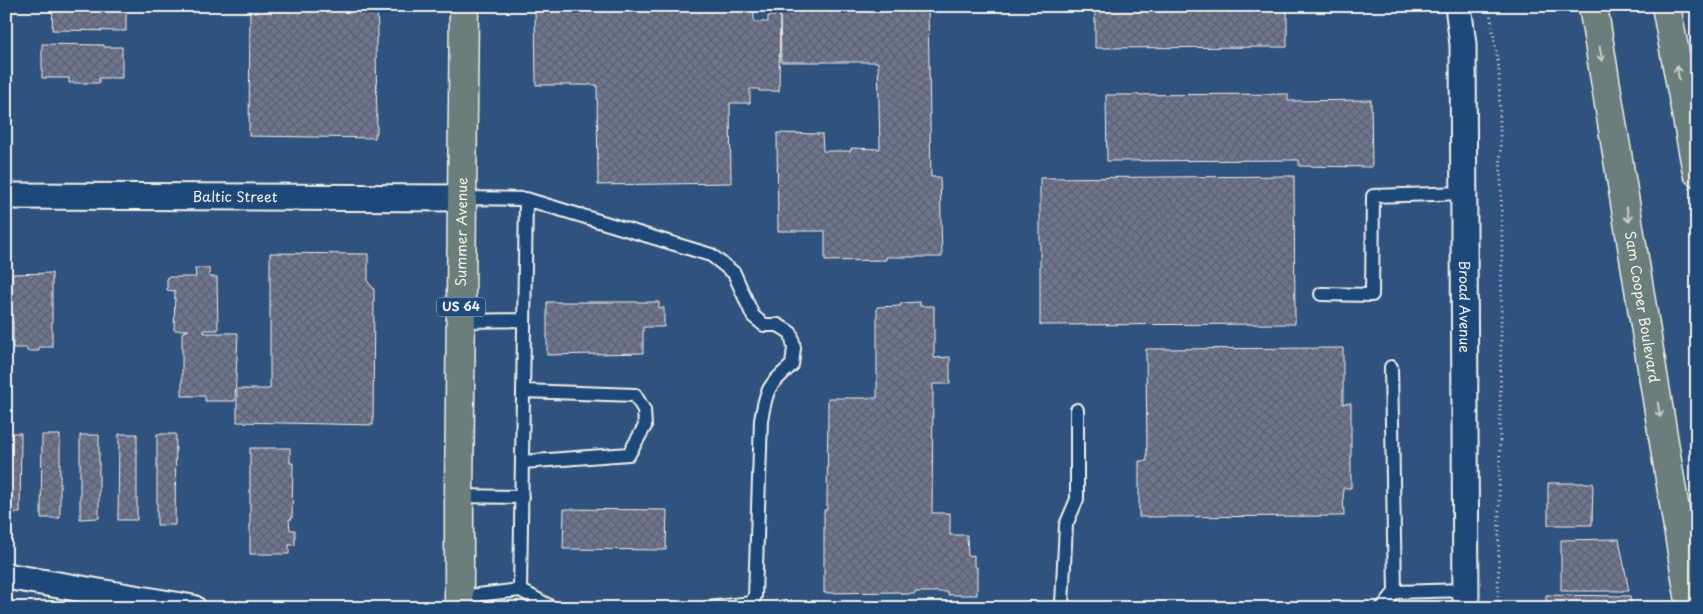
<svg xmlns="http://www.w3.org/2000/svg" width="1703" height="614" viewBox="0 0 1703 614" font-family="'Playpen Sans',sans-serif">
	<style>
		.building { fill: url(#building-cross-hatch); stroke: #f4f1e8 }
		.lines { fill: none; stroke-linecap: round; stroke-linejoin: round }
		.lane-casing { stroke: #f4f1e8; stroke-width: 16 }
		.street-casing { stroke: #f4f1e8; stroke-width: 29 }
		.primary-casing { stroke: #f4f1e8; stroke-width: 31 }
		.path { stroke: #f4f1e8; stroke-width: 3; stroke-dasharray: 1 4; stroke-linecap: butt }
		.lane { stroke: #1f4a7a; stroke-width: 12 }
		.street { stroke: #1f4a7a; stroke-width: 25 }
		.primary { stroke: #6b7f7c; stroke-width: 28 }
		.oneway { stroke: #cbcfc8 }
		.labels { text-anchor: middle; stroke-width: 5; stroke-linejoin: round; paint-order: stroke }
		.shield { fill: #1f4a7a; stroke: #b4bfc7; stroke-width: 1 }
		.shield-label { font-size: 12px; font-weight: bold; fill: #f4f1e8 }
		.street-label { font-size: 14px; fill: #f4f1e8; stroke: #1f4a7a }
	</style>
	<defs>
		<pattern id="building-cross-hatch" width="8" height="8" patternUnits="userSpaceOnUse" patternTransform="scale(1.25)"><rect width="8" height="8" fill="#6d758f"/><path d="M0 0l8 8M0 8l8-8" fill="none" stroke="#5d616e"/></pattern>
	</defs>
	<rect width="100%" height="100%" fill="#2f537e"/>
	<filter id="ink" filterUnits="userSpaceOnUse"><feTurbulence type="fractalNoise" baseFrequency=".02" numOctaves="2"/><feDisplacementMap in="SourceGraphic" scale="10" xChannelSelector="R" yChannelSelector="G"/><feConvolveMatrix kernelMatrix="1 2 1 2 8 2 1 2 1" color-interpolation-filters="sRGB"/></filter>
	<g filter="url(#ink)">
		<!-- building -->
		<path class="building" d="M53,6H126V31L52,30Z
			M250,6H377L378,32L376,40L377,133H375V138L249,136Z
			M536,6L754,7V22H768V16H775L776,9H780L779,91H759V89H750V103H730L731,183L598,185L597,85H536L535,8Z
			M776,6H883V8L776,9Z
			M1095,6H1287V47L1095,48Z
			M928,8L931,177H940L942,257H886V260L825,261V231H778L777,133L822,134L823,151H851V148L880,149L878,62H781L780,9Z
			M42,44L104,45V47H122V78H99V83H69V78H42Z
			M1288,94V101L1371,100L1372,167L1299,166V160L1107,161L1106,95Z
			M1294,176L1295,324L1040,325V178Z
			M270,253L368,254V282L374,289L373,425L237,422V389H270Z
			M195,268H209V277H217L218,330H204V333H238L235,401H205V396H182V333L189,330H174L175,291L167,290V277H196Z
			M52,273V347H39V351H27V348H13V322H8V300H12V274Z
			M547,302H659V308H664V327H643V353L547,355Z
			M920,302V306H934V358L950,357V384H933L932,513H950V535H967L968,556L974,555V567H977V595H948V592H915V594H901V592L824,593V510H827L828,398H877V307L900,306L901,303Z
			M1343,348V404L1351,403V488H1343L1344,516L1139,517V461H1147L1146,349Z
			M6,433H21L20,513H6Z
			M119,434H137V520H118Z
			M157,434H176L175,525H157Z
			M42,435H60V518H41Z
			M80,435H99V518L80,519Z
			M250,448H290V463H293L292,519H289L290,530H295V545H289V554H250Z
			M1548,483H1593L1592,525H1548Z
			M564,509L667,510L666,550L563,549Z
			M1619,539L1629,591H1561V540Z
			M1546,595L1630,596L1632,608H1546Z"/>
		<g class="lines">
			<defs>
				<path id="lane" d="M526,199L711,255L734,273L753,316L764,325H778L791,333L794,348L792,365C767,387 767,388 761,420L755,596L751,603L708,608
					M1321,294L1372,295L1373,196L1464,193
					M460,321L524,320
					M1391,367L1395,592
					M522,462L629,454L645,426L644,410L635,395L523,391
					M459,496L522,497
					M520,590L553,608
					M460,597L520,590L526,199L462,198
					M1063,608L1062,604L1066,525L1077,499V410
					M1382,608L1395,592L1466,590"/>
				<g id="street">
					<path id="s1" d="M1458,6L1463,44L1466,608"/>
					<path id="s2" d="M6,196L462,198"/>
					<path d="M6,576L193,608"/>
				</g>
				<g id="primary">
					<path id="s3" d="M1593,6L1691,608"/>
					<path d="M1666,6L1697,172"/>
					<path id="s4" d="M459,608V496L464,6"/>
				</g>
			</defs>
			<!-- lane casing -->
			<use href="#lane" class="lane-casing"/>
			<!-- street casing -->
			<use href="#street" class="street-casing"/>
			<!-- primary casing -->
			<use href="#primary" class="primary-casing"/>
			<!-- path -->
			<path class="path" d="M1489,6L1499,69L1502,243L1498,608"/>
			<!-- lane -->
			<use href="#lane" class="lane"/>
			<!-- street -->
			<use href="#street" class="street"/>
			<!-- primary -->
			<use href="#primary" class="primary"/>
		</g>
		<!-- one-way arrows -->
		<defs><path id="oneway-shaft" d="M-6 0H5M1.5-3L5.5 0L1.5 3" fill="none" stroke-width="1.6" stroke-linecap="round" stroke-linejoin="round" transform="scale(1.25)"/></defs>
		<g class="oneway">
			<use href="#oneway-shaft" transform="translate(1601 54) rotate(80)"/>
			<use href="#oneway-shaft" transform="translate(1678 73) rotate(-100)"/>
			<use href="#oneway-shaft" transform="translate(1628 215) rotate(81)"/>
			<use href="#oneway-shaft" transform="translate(1659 410) rotate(81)"/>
		</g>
	</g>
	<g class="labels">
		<!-- shield labels -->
		<rect class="shield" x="437" y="297.5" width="48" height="19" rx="4"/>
		<g class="shield-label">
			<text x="461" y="311">US 64</text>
		</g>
		<!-- street labels -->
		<g class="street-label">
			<text dy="5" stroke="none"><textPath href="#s2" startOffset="229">Baltic Street</textPath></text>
			<text dy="5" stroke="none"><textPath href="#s4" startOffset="376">Summer Avenue</textPath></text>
			<text dy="5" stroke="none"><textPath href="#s1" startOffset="301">Broad Avenue</textPath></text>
			<text dy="5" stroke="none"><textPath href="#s3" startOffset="305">Sam Cooper Boulevard</textPath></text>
		</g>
	</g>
	<!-- margin -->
	<rect width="1703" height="614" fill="none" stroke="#1f4a7a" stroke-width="25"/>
	<rect x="12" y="12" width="1678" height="589" fill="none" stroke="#f4f1e8" stroke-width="2" filter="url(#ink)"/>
</svg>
